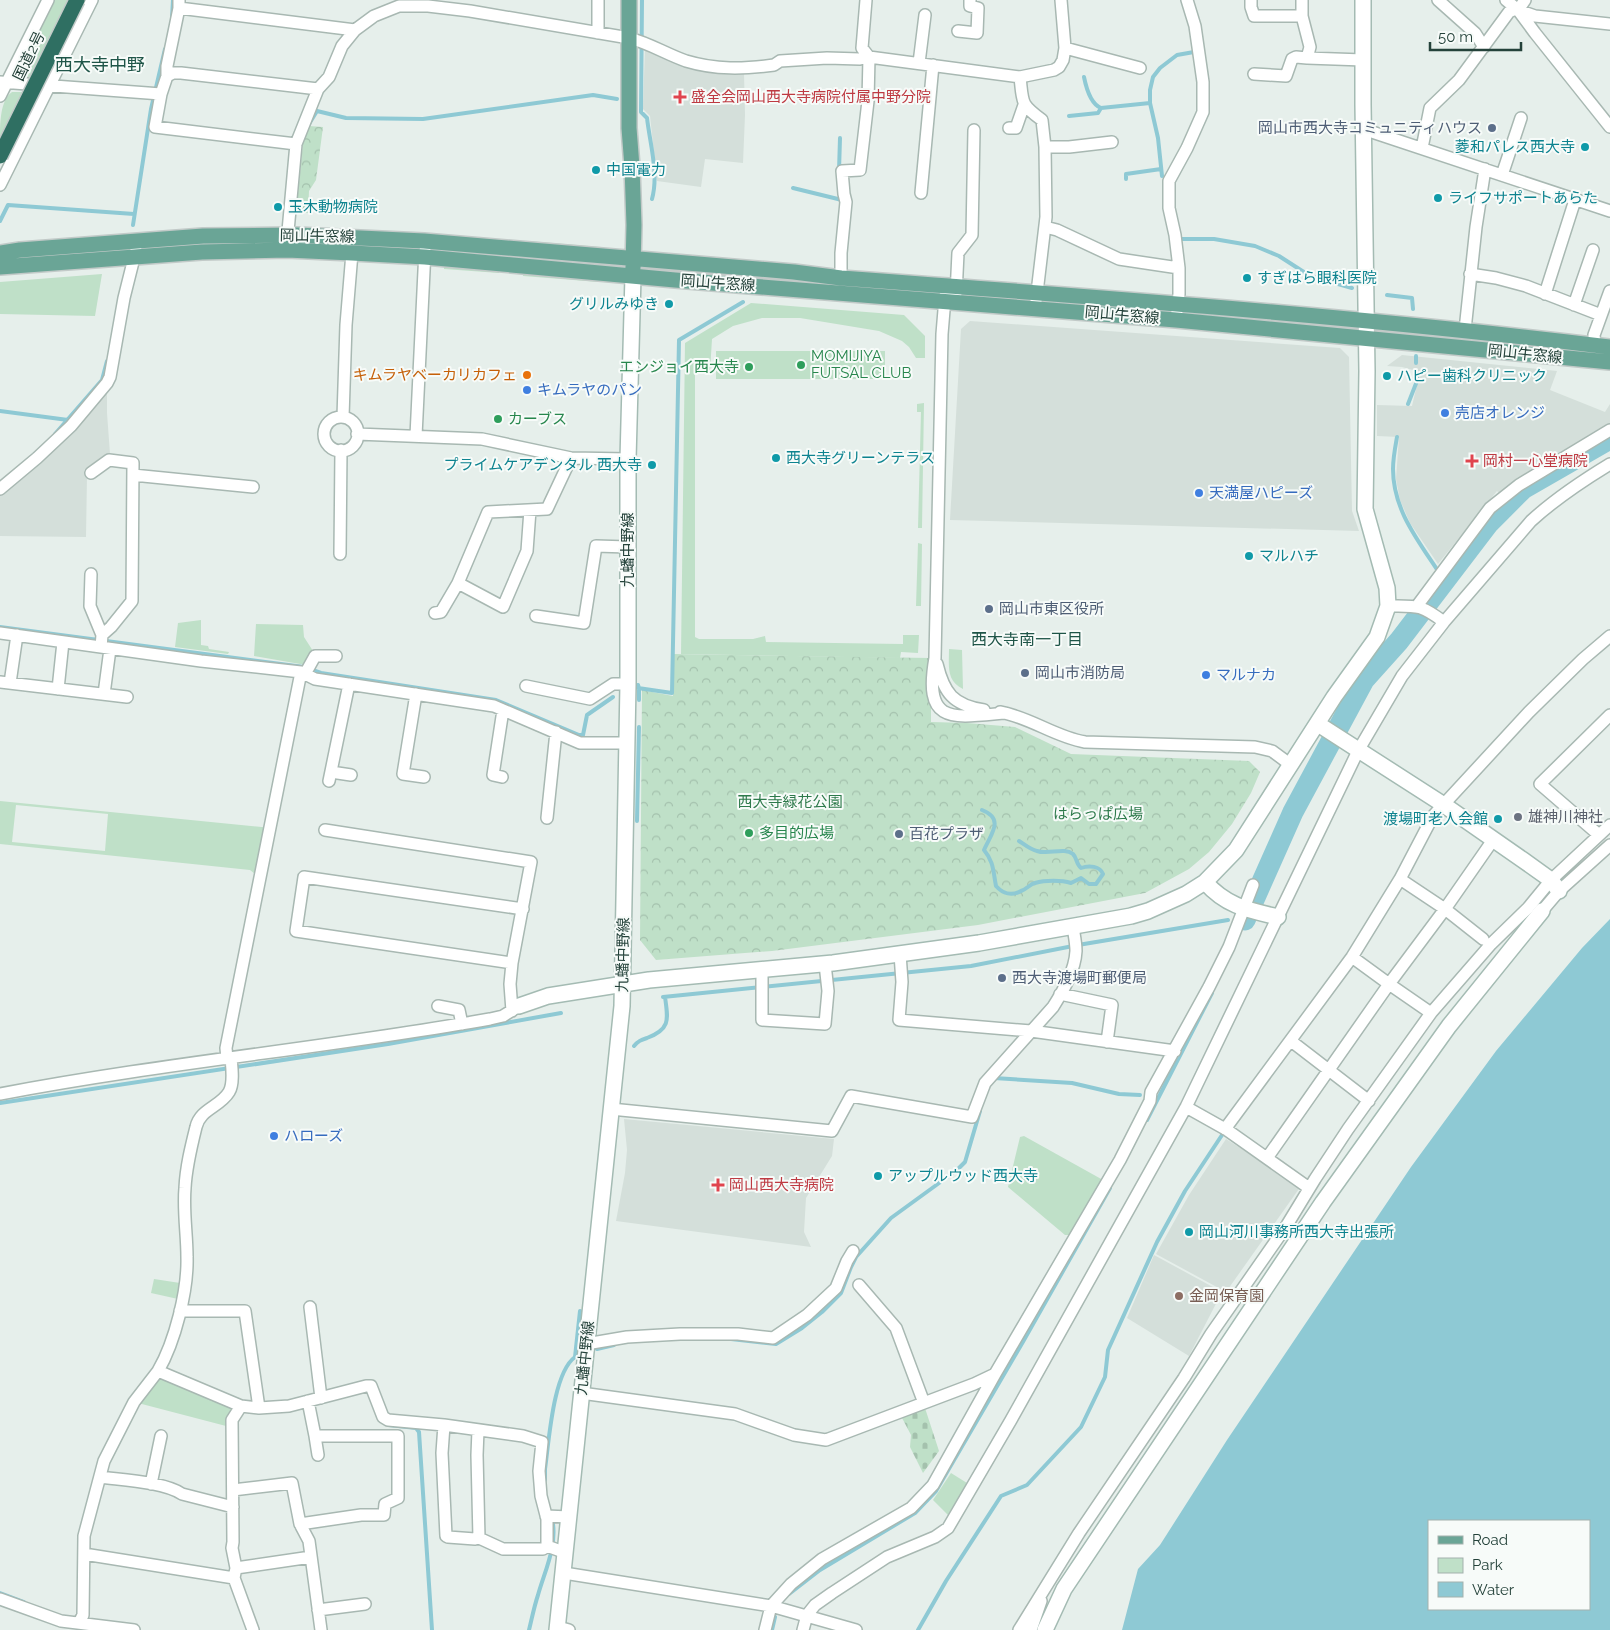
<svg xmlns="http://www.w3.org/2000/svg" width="1610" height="1630" viewBox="0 0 1610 1630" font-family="Raleway,'Noto Sans JP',sans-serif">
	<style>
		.built { fill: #d4dfda }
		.green { fill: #bfe0c8; fill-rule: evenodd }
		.forest { fill: url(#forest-crowns) }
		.cemetery { fill: url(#cemetery-stones) }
		.water { fill: #8ec9d4; fill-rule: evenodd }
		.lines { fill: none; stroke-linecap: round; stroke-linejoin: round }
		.stream { stroke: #8ec9d4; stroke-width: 4 }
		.river { stroke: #8ec9d4; stroke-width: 21 }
		.street-casing { stroke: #a8b8b2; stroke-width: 14 }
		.secondary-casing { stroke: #a4bbb3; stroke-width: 18 }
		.primary-casing { stroke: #c2cac8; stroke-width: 18 }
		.street { stroke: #fff; stroke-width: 11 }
		.secondary { stroke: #fff; stroke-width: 15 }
		.primary { stroke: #6aa596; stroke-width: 15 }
		.highway-bridge-casing { stroke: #c2cac8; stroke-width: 18; stroke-linecap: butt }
		.highway-bridge { stroke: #2f6f62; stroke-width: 15 }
		.health-dot { fill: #e0444e; stroke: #f7fbf9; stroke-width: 2 }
		.service-dot { fill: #5c6f8a; stroke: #f7fbf9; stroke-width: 2 }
		.culture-dot { fill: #0f9aa8; stroke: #f7fbf9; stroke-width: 2 }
		.leisure-dot { fill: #2e9e5b; stroke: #f7fbf9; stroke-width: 2 }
		.food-dot { fill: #e8710a; stroke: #f7fbf9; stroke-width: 2 }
		.shop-dot { fill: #3f7fe0; stroke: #f7fbf9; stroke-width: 2 }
		.worship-dot { fill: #6b7280; stroke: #f7fbf9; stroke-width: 2 }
		.education-dot { fill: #8d6e63; stroke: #f7fbf9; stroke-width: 2 }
		.labels { text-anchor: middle; stroke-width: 4; stroke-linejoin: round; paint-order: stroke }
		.street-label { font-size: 15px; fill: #24423a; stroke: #f7fbf9 }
		.health-label { font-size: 15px; fill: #be3a42; stroke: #f7fbf9; text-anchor: start }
		.service-label { font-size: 15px; fill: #4e5e75; stroke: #f7fbf9; text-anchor: start }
		.culture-label { font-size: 15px; fill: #0d838f; stroke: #f7fbf9; text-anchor: start }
		.leisure-label { font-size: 15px; fill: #27864d; stroke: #f7fbf9; text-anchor: start }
		.food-label { font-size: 15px; fill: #c56008; stroke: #f7fbf9; text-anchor: end }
		.shop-label { font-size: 15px; fill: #366cbe; stroke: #f7fbf9; text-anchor: start }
		.park-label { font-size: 15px; fill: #2d7a4b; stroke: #f7fbf9 }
		.worship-label { font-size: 15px; fill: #5b616d; stroke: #f7fbf9; text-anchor: start }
		.education-label { font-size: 15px; fill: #785e54; stroke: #f7fbf9; text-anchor: start }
		.neighbourhood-label { font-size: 16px; fill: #1f5548; stroke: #f7fbf9 }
		.quarter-label { font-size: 18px; fill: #1f5548; stroke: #f7fbf9 }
	</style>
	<defs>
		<pattern id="forest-crowns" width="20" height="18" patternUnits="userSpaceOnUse" patternTransform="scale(1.25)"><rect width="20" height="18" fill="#bfe0c8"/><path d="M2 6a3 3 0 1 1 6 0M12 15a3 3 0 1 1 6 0" fill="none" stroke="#a4c1ad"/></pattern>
		<pattern id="cemetery-stones" width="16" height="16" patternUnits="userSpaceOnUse" patternTransform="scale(1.25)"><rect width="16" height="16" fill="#bfe0c8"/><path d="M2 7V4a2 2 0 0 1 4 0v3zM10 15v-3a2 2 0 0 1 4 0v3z" fill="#a4c1ad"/></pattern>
	</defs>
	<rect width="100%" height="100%" fill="#e6efeb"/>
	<!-- built -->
	<path class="built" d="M645,47L744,73L745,115L743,163L705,159L701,187L657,181L650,116L643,109Z
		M970,321L1340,348L1349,357L1352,511L1359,531L950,520L961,329Z
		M1402,355L1557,371L1550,390L1605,412L1610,404V424L1500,494L1497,491L1438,564L1410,523L1400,500L1396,479L1399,437L1377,436V405L1412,406L1420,372L1402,367L1387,366Z
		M107,389V413L110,454H106L84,470L87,476L86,537L0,536V494Z
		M624,1119L834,1139L832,1156L806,1198L804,1232L811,1247L616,1221L625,1173L627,1150Z
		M1226,1139L1301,1186L1226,1292L1156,1254L1189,1195Z
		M1154,1255L1222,1292L1189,1356L1127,1318Z"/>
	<!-- green -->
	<path class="green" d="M53,0H68L29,79L22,76L20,66Z
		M12,92H23L0,139C0,124 0,100 12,92Z
		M529,241L601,247V249L528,243Z
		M444,266L499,271V273L444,269Z
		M523,273L598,279V282L523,276Z
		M102,274L95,316L0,314V282Z
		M751,303L904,315L925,336V358H916L909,347L902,341L879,331L800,318H762L733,326L712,339L710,371H695V637L699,639H753L765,636L766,642L903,644V635H919L918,653L901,652L900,658L681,654L685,343Z
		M716,351H885V379H716Z
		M924,403L922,528H918L921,412H917V404Z
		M918,543L922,544L921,606H916Z
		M201,620V645L208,646L209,649L229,652L228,654L175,647L178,623Z
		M256,624L303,625L304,637L313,651L306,665L254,656Z
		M949,649L962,650L963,689C946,681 949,666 949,649Z
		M0,801L272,828L260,878L250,870L0,844ZM16,805L108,814L105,851L12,842Z
		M1024,1136L1103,1180L1071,1235H1065L1008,1187L1020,1137Z
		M154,1279L180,1283L178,1299L151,1293Z
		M158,1375L232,1405C232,1412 228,1419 226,1426L138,1403Z
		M951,1473L967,1483L948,1515L933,1500Z"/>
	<!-- forest -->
	<path class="forest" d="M309,126L323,127L316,180L309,191L308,213H296L303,143Z
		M673,654L931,658V722L967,723L1015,727L1071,754L1249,761L1260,772L1251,793L1232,824L1209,852L1189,869L1145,893L978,925L772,951L656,960L640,940L642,690L673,696Z"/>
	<!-- cemetery -->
	<path class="cemetery" d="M925,1408L939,1451L923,1473L910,1447L911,1435L901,1416Z"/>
	<!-- water -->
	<path class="water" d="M1610,919V1630H1122L1138,1569L1160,1545L1227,1440L1411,1167L1496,1051L1582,948ZM1589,1521V1609H1429V1521Z"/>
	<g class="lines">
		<!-- stream -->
		<path class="stream" d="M642,0L641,112L647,118C650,144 659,174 652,199
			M172,18L173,0
			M1084,77C1086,87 1091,104 1101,108
			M1069,116L1098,113L1101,108L1150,103
			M309,124L317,111L346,118L423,119L593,95L617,99
			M839,171L840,138
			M1162,176L1158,138L1150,103V90L1153,77L1160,68L1177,55L1194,52
			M1126,179V174L1161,169
			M793,188L842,200
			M0,221L8,205L134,214
			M133,225L151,109L165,49
			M1182,239H1214L1255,246L1279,256L1310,276L1352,288
			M1387,295L1412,298L1413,309
			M1416,356V363
			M1408,404L1417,381V373
			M0,411L68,420
			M55,434L102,380L107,361
			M1397,437C1395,448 1393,458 1393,469C1393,509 1417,539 1438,571
			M0,627L304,667L321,673L496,700L579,735H583L587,715L613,697
			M638,685L639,688V700
			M638,688L672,693L679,340L743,302
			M982,810C1005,819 991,834 984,850C994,862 993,871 996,886C1003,894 1012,896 1021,891C1027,889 1030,884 1035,883C1045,880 1062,880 1071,883L1081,878L1089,884H1096L1103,874C1100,866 1089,865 1081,868C1076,864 1077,858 1073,854C1064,847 1048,855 1037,851C1031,850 1025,845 1019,841
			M637,821L639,727
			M663,997L971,966L1078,945L1228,920
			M634,1046C638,1041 641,1040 647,1038C671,1029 668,1019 665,997
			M994,1078L1072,1083L1119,1094L1140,1095
			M0,1103L388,1044L561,1013
			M1147,1120L1212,993
			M731,1339L776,1344L802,1328L822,1312L841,1293L851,1267L856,1257L891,1218L957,1170L965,1162L980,1111
			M597,1349L614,1345
			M389,1425L416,1428L419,1432L432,1630
			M545,1480V1469C549,1441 553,1373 575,1357L580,1311
			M0,1593L24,1602
			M789,1594L820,1570L915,1513L936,1491L1024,1340L1110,1188
			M529,1630C532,1618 534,1607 538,1595C545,1570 558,1545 552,1518
			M772,1630L775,1617
			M918,1630L946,1581L1001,1496L1027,1485L1081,1427L1105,1377L1108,1350L1157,1242L1185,1191L1222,1135"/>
		<!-- river -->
		<path class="river" d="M1245,920L1293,812L1364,680L1399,641L1489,523L1523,489L1610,439"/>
		<defs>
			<path id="street" d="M598,0V33
				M1251,0V7L1254,16H1302
				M1302,0V16L1310,47L1307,58L1363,60
				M1438,0L1475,33L1484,47
				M1506,0L1518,10L1535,33L1610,127
				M179,8L355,30
				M1518,10L1535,16L1610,24
				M958,31L977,33L978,8L970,6V0
				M1065,48L1140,68
				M919,63L925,15
				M1254,74L1286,76L1292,59L1296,57L1307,58
				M167,76V66L179,8V0
				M1020,77C1023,103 1020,104 1042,120L1045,147L1046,217L1036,301
				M0,82L161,94L167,76L173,73H181L318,89L296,144L287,242
				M318,89L329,77L342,46L355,30L374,16L399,6H428L470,11L629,38C649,43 666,54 686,61C716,70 744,69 774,65L780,61L827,58L860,59L869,57L1020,77L1054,70L1059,67L1063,60L1065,48L1061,0
				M161,94L155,127L296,144
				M0,96L48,0
				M1009,128H1016L1024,105
				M1363,129L1610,211
				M1045,147H1069L1112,142
				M1422,148L1430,108L1459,80L1509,12L1513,10H1518L1525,0
				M1502,175L1521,118
				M0,185L92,0
				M921,193L933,65
				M1045,227L1057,230L1119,259L1179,268
				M1470,274L1496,278L1526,286L1601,315
				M841,278V253L846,202L844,194L842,171L860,170L868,101L869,57L862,48L866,0
				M946,286L942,334L935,658C923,725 952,718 1005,713
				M956,294L958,253L972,235L974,130
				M1545,294L1575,200
				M1574,305L1593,250
				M1176,320L1179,294V268L1175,235L1169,208V181L1187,148L1203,112V82L1195,26L1187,0
				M1465,330L1476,227L1485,169
				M1595,345L1594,335L1610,291
				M343,417L346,325L352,253
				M324 434a17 17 0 1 1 34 0a17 17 0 1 1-34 0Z
				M357,434L482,439L571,458L628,459
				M416,436L425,250
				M91,473L109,460L133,463L132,601L111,627L102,635L101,647
				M133,475L253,487
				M0,489L37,458L71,426L107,383L110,377L124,298L136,250
				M530,510L527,551L503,607L458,583L488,512L547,509L571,458
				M340,554L341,450
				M91,574L90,606L102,635
				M1388,606C1417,606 1420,604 1444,622
				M1417,606L1490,508L1519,485L1610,430
				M435,613L441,612L458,583
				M536,616L584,623L596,546L628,547
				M0,633L201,661L301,672L315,679L494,706L580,743H627
				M937,664C944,693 953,705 984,710
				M305,674L315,656H336
				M0,682L127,697
				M10,683L17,635
				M526,686L590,699L613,684H628
				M58,689L63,642
				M104,694L110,649
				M416,694L403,774L424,777
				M1000,712C1030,717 1055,737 1085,742L1255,747L1272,751L1291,765
				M331,772L351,775
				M502,777L493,775L503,710
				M329,781L349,684
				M547,818L556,732
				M325,830L531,862L512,963L510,984L512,1011
				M1599,835L1540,784L1610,715
				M1493,840L1445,909L1400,879L1433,816L1529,712L1583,659L1610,636
				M1542,911L1559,891L1610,845
				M900,954L902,982L899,1020L1031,1031L1175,1051
				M512,963L296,931L304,877L523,909
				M762,970V1020L825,1024L828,991L825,964
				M1060,994L1112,1005L1107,1042
				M438,1006L459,1010L462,1024
				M1431,1013L1389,984L1445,909L1483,939
				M1291,1041L1369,1101
				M227,1059L226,1048L301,672
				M0,1094C162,1063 327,1048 490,1019L503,1016L519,1006
				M1186,1107L1227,1130L1309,1188
				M611,1109L832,1131L851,1096L972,1117L985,1083L1053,1007C1063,991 1075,971 1076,951C1076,943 1074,934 1073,927
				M1225,1129L1352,957L1400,879
				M1267,1158L1389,984L1352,957
				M859,1285L896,1328L924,1403
				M310,1307L321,1398
				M180,1311H245L259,1408
				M586,1344L627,1337L680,1334H738L773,1338L807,1315L836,1288L847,1261L853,1251
				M158,1371C175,1342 188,1290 187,1257C187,1234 183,1211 185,1188C186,1167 191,1147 196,1127C200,1109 220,1107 229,1092C234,1084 232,1068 231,1058
				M581,1393L735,1414L794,1435L826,1440L974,1384L995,1374
				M241,1406L232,1420L233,1542L232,1548L236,1568L234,1578L253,1630
				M444,1425L442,1453L446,1536L448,1537L475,1539L479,1538
				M478,1430L477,1455L479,1538L503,1549H543L547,1546
				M315,1436L318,1455
				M100,1477C122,1480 164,1482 182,1494L233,1507
				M151,1484L161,1436
				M233,1490L292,1483L300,1524L309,1541L321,1630
				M546,1516L569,1517
				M300,1524L361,1515H384L385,1504L398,1498V1436H315L308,1401
				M84,1554L234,1578
				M236,1568L311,1557
				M564,1573L771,1606L856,1630
				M0,1599L61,1621L134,1630
				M318,1610L365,1604
				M79,1623L83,1615L84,1536L104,1461L134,1402L158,1371L241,1406L259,1408L289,1406L366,1386H371L383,1417L388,1420L444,1425L523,1436L542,1442L539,1471L541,1496L547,1519V1546L566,1553
				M558,1627L569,1630
				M765,1630L771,1606L791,1584L822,1559L911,1508L933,1485L995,1374L1120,1160L1150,1101L1151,1092L1209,987L1229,947L1253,885
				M803,1630L807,1615L815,1605L832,1593L887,1557L935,1537L948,1528L1011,1420L1186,1107L1358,751L1402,676L1444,622L1531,521C1555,499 1582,481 1610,464
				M1019,1630L1079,1533L1184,1378L1211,1334L1287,1225L1315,1179L1348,1129L1431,1013L1491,944L1528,908L1551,880L1610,825
				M1031,1630L1041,1601"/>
			<path id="secondary" d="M1318,724L1444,805L1523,860L1551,880L1559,891
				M1205,882C1226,906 1248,910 1278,917
				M519,1006L548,996L649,980L833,963L979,943L1131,916L1148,911L1186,894L1205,882L1236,850L1334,697L1377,637L1388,606L1387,588L1365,509L1367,371L1363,105V0
				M557,1630L622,1006L628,684V459L633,276
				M1045,1630L1064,1589L1323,1202L1449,1026L1542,911"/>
			<path id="primary" d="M629,0V128L632,167L634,225L633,268
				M0,253L20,250L203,236L297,235L424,241L794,272L841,278C1098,297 1354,316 1610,347
				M0,267L202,252L287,250L352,253L425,257L675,280L1176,320L1610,362"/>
		</defs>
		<!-- street casing -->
		<use href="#street" class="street-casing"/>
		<!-- secondary casing -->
		<use href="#secondary" class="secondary-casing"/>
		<!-- primary casing -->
		<use href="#primary" class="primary-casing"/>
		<!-- street -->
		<use href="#street" class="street"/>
		<!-- secondary -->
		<use href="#secondary" class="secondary"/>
		<!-- primary -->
		<use href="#primary" class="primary"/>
		<defs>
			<path id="highway-bridge" d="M0,156L77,0"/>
		</defs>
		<!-- highway-bridge casing -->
		<use href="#highway-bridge" class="highway-bridge-casing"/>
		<!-- highway-bridge -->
		<use href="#highway-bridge" class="highway-bridge"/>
	</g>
	<!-- markers -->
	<g class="health-dot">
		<path d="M677.5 89.5h5v5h5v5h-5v5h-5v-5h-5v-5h5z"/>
		<path d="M1469.5 453.5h5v5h5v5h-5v5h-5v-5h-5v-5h5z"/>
		<path d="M715.5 1177.5h5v5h5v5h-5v5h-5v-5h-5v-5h5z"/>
	</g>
	<g class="service-dot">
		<circle cx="1492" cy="128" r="5"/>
		<circle cx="989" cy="609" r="5"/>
		<circle cx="1025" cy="673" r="5"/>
		<circle cx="899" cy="834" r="5"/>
		<circle cx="1002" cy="978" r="5"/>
	</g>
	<g class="culture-dot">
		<circle cx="1585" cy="147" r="5"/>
		<circle cx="596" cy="170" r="5"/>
		<circle cx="1438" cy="198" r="5"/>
		<circle cx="278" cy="207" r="5"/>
		<circle cx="1247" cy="278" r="5"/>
		<circle cx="669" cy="304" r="5"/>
		<circle cx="1387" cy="376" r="5"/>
		<circle cx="776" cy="458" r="5"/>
		<circle cx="652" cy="465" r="5"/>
		<circle cx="1249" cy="556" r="5"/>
		<circle cx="1498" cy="819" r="5"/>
		<circle cx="878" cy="1176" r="5"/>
		<circle cx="1189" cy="1232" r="5"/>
	</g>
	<g class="leisure-dot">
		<circle cx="801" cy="365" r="5"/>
		<circle cx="749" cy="367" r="5"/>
		<circle cx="498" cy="419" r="5"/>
		<circle cx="749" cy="833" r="5"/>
	</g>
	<circle class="food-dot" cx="527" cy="375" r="5"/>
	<g class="shop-dot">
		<circle cx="527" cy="390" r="5"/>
		<circle cx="1445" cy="413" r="5"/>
		<circle cx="1199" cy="493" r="5"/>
		<circle cx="1206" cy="675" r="5"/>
		<circle cx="274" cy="1136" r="5"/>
	</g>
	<circle class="worship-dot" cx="1518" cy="817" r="5"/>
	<circle class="education-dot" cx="1179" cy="1296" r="5"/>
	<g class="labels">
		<!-- street labels -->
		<g class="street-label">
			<text transform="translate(29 56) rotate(-64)" y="5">国道2号</text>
			<text transform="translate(317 236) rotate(1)" y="5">岡山牛窓線</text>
			<text transform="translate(718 283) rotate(4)" y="5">岡山牛窓線</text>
			<text transform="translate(1122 315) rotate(5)" y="5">岡山牛窓線</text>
			<text transform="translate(1525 354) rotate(6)" y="5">岡山牛窓線</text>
			<text transform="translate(628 550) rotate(-90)" y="5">九蟠中野線</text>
			<text transform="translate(623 955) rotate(-89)" y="5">九蟠中野線</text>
			<text transform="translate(585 1358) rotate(-84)" y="5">九蟠中野線</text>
		</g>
		<!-- health labels -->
		<g class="health-label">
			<text x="691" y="102">盛全会岡山西大寺病院付属中野分院</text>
			<text x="1483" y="466">岡村一心堂病院</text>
			<text x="729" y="1190">岡山西大寺病院</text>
		</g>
		<!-- service labels -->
		<g class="service-label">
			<text x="1482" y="133" text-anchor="end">岡山市西大寺コミュニティハウス</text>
			<text x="999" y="614">岡山市東区役所</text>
			<text x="1035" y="678">岡山市消防局</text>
			<text x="909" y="839">百花プラザ</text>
			<text x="1012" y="983">西大寺渡場町郵便局</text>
		</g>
		<!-- culture labels -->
		<g class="culture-label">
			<text x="1575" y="152" text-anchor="end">菱和パレス西大寺</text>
			<text x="606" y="175">中国電力</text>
			<text x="1448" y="203">ライフサポートあらた</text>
			<text x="288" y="212">玉木動物病院</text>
			<text x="1257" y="283">すぎはら眼科医院</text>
			<text x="659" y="309" text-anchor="end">グリルみゆき</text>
			<text x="1397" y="381">ハピー歯科クリニック</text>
			<text x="786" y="463">西大寺グリーンテラス</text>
			<text x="642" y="470" text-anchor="end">プライムケアデンタル 西大寺</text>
			<text x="1259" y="561">マルハチ</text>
			<text x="1488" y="824" text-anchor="end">渡場町老人会館</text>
			<text x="888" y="1181">アップルウッド西大寺</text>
			<text x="1199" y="1237">岡山河川事務所西大寺出張所</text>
		</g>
		<!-- leisure labels -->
		<g class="leisure-label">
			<text x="811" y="361">MOMIJIYA<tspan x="811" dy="17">FUTSAL CLUB</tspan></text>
			<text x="739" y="372" text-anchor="end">エンジョイ西大寺</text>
			<text x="508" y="424">カーブス</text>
			<text x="759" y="838">多目的広場</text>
		</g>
		<!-- food labels -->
		<g class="food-label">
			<text x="517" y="380">キムラヤベーカリカフェ</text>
		</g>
		<!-- shop labels -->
		<g class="shop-label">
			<text x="537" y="395">キムラヤのパン</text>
			<text x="1455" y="418">売店オレンジ</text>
			<text x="1209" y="498">天満屋ハピーズ</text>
			<text x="1216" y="680">マルナカ</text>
			<text x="284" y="1141">ハローズ</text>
		</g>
		<!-- park labels -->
		<g class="park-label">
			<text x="790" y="807">西大寺緑花公園</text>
			<text x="1098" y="819">はらっぱ広場</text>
		</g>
		<!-- worship labels -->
		<g class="worship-label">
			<text x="1528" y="822">雄神川神社</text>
		</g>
		<!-- education labels -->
		<g class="education-label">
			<text x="1189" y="1301">金岡保育園</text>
		</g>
		<!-- neighbourhood labels -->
		<g class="neighbourhood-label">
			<text x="1027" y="645">西大寺南一丁目</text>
		</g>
		<!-- quarter labels -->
		<g class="quarter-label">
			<text x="100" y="71">西大寺中野</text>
		</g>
	</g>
	<!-- legend -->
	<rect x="1428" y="1520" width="162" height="90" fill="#f7fbf9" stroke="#a3b1ad"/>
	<rect x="1438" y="1536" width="25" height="8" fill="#6aa596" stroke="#a3b1ad"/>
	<text x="1472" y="1545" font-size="15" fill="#24423a">Road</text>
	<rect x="1438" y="1558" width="25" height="15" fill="#bfe0c8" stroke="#a3b1ad"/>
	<text x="1472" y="1570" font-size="15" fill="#24423a">Park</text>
	<rect x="1438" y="1582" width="25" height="15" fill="#8ec9d4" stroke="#a3b1ad"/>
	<text x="1472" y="1595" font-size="15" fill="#24423a">Water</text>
	<!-- scale -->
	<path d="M1430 42v8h91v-8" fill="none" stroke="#24423a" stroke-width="2.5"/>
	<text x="1438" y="42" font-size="15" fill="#24423a" stroke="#f7fbf9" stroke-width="4" paint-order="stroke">50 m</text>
</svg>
